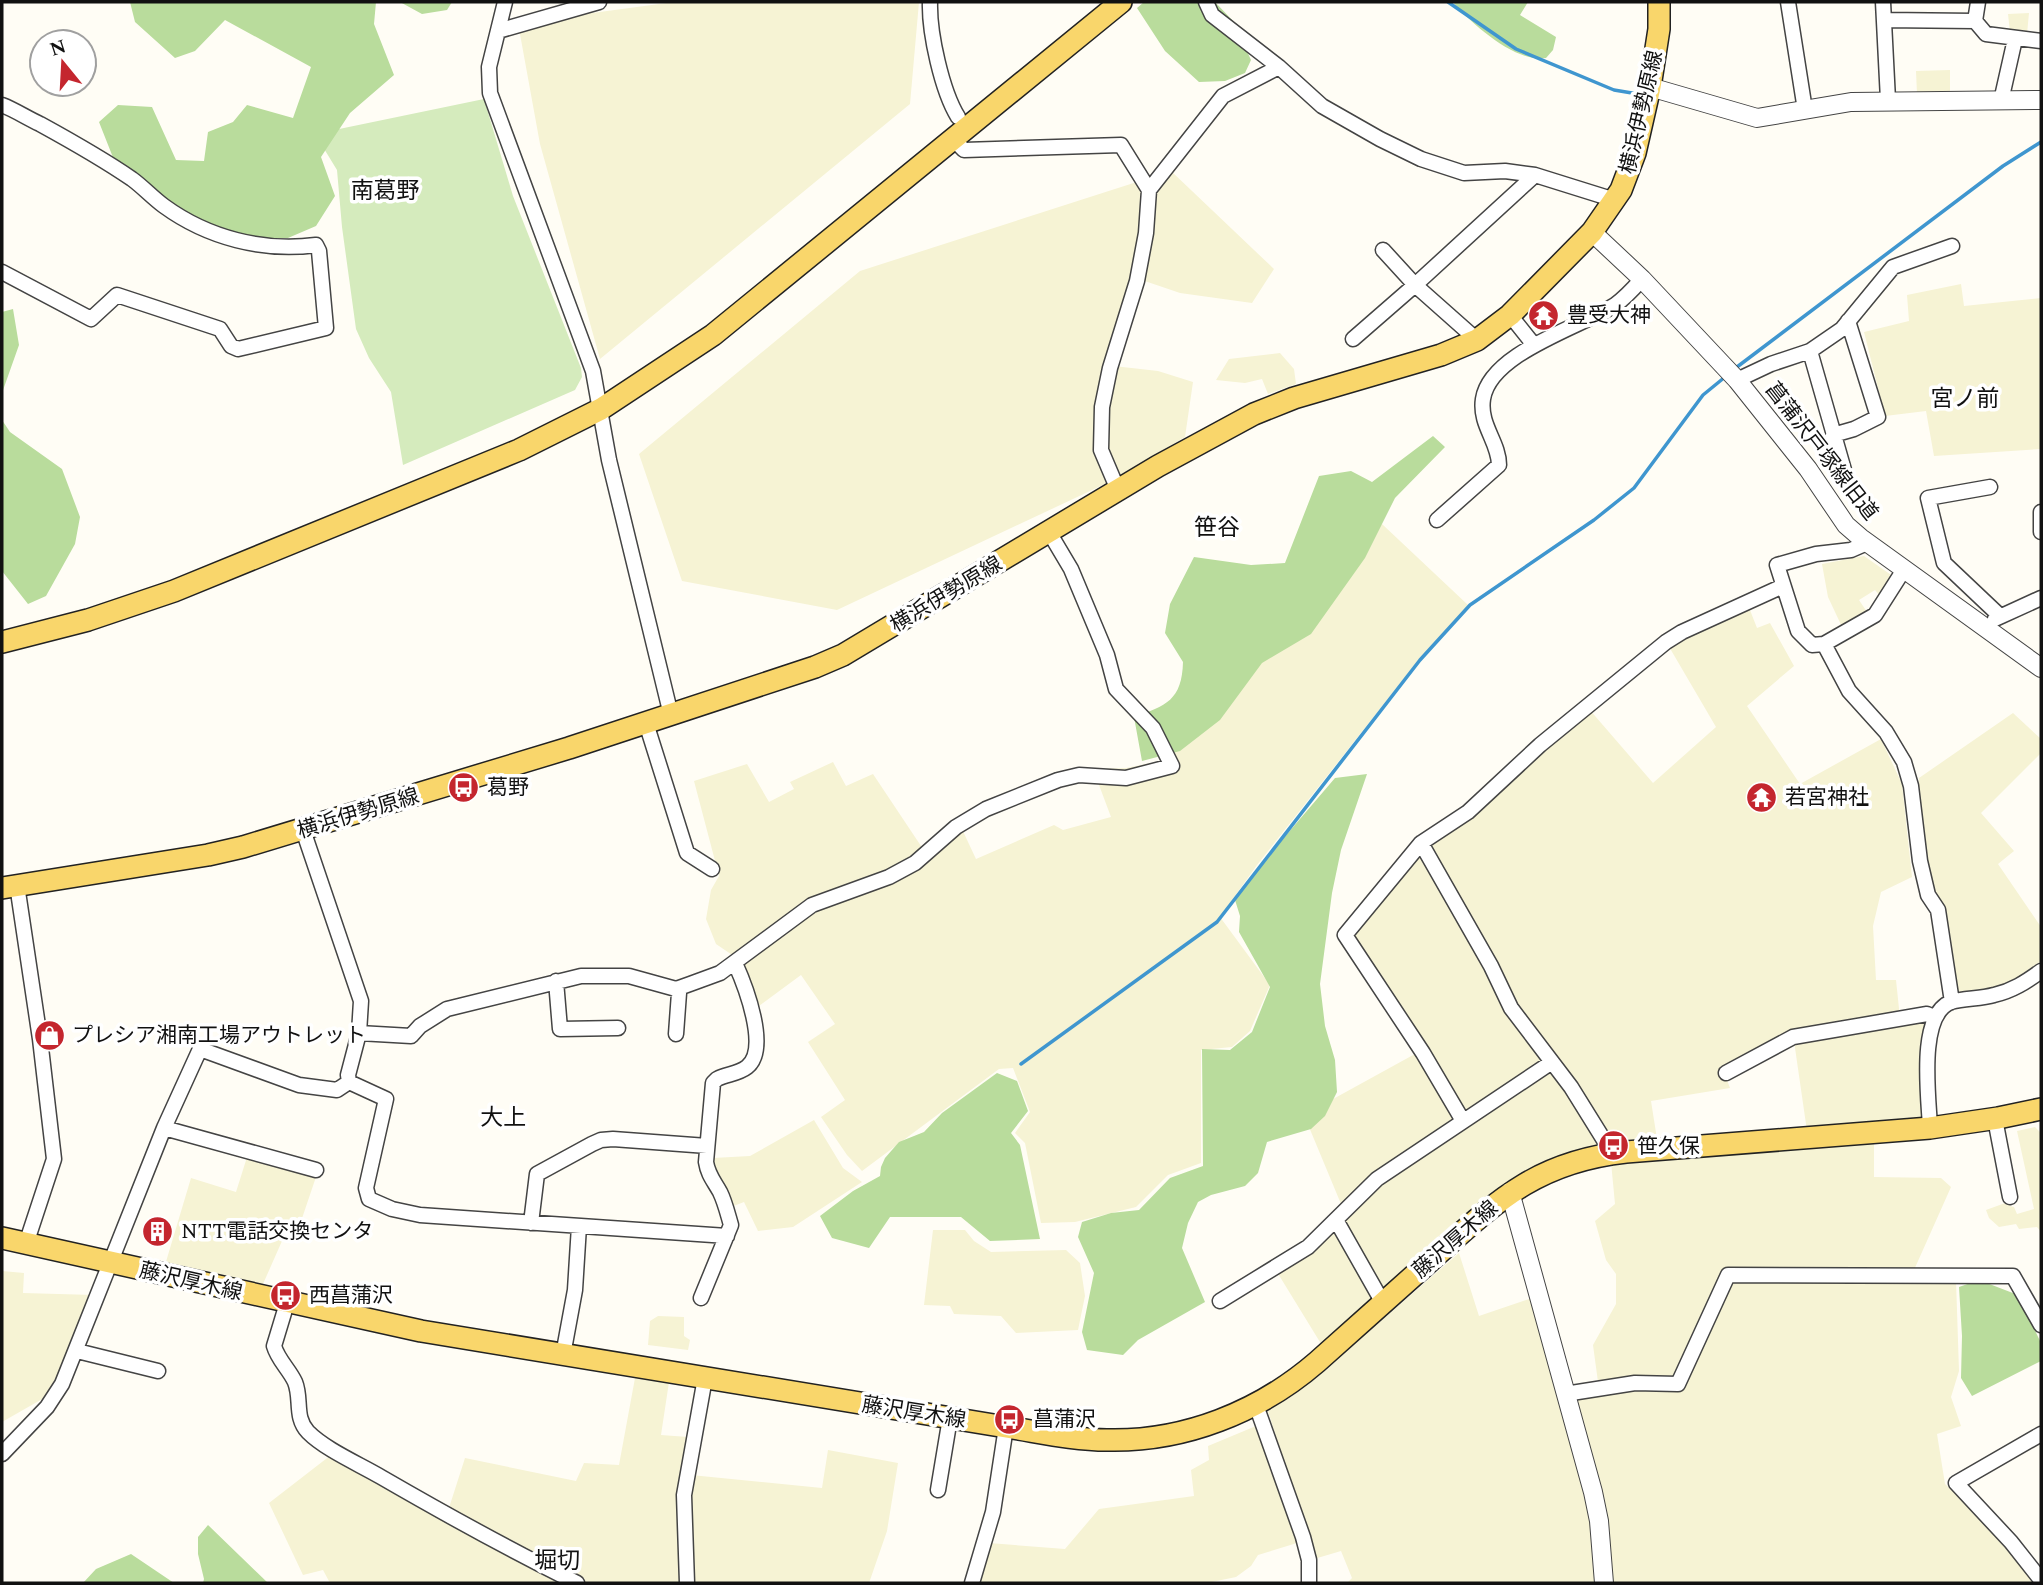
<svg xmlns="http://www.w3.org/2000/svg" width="2043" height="1585" viewBox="0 0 2043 1585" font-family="Spectral,'Noto Sans JP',serif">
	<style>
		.farmland { fill: #f6f3d4 }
		.green { fill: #d5ebbd }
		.forest { fill: #b9dc9c }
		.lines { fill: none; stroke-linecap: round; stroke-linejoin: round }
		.stream { stroke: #3f96cf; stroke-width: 3.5 }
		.minor-casing { stroke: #444; stroke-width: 17 }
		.tertiary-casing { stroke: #444; stroke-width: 20 }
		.primary-casing { stroke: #222; stroke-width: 24 }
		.minor { stroke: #fff; stroke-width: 14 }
		.tertiary { stroke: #fff; stroke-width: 18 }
		.primary { stroke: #f9d66b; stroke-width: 21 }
		.labels { text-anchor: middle; stroke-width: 7; stroke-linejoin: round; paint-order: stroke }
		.street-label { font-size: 21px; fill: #111; stroke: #fff }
		.poi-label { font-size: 21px; fill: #111; stroke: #fff; text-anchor: start }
		.neighbourhood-label { font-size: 23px; fill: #111; stroke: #fff }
	</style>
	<rect width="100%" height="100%" fill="#fffdf5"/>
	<!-- farmland -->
	<path class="farmland" d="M674,2H919L910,104L600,359L540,144L518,23Z
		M2029,13L2027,34L2010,32L2008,14Z
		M1950,70V94H1917L1916,71Z
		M1171,171L1274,269L1252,303L1180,293L1133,277L1105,365L1158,371L1193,382L1185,437L1107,483L837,610L682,581L639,454L860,271Z
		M1961,284L1964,306L2041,298V449L1934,456L1926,411L1885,416L1864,332L1909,321L1907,295Z
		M1280,353L1294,369L1296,384L1268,394L1262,379L1245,383L1216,380L1229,359Z
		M1382,524L1468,605L1420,658L1257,865L1220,917L1270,985L1250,1031L1232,1047L1201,1050V1163L1168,1175L1136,1207L1075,1222L1041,1223L1025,1143L1015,1133L1030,1112L1013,1068L999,1069L862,1171L847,1155L821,1117L845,1100L808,1042L835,1024L801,975L759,1006L744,963L716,944L706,919L711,890L719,876L694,781L747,764L769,802L794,789L790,782L833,762L846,786L873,774L927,855L961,827L976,859L1054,825L1063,830L1111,817L1093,769L1126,768L1161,761L1178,729Z
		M1864,556L1894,577L1881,597L1875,590L1859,600L1867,612L1843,629L1828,597L1822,564Z
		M1748,605L1757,628L1770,623L1794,666L1747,706L1800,784L1881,739L1902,784L1912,877L1881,892L1873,926L1876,980H1896L1900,1018L1927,1020L1925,1120L1807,1131L1794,1041L1727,1080L1730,1088L1651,1101L1657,1139L1616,1144L1610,1138L1600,1148L1556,1162L1323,1347L1277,1272L1346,1216L1304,1115L1424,1049L1350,934L1421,847L1589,709L1653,783L1716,727L1668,645Z
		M2013,713L2041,739V753L1981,813L2014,851L1998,864L2041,927V961L2002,988L1957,995L1930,885L1916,812L1919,778Z
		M814,1120L843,1168L862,1182L793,1227L758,1231L744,1202L731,1207L715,1176L713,1158L750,1156Z
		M2035,1127L2041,1133V1232L2037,1227L2019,1229L2016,1224L1999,1227L1989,1218L1986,1210L2008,1202L2010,1206L2014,1207L2017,1214L2034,1209L2017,1131Z
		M1874,1139V1177L1941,1178L1951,1187L1910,1279L1956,1280L1959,1371L1951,1397L1961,1426L1937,1434L1945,1484L2000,1535L2038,1583H1347L1352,1578L1341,1551L1314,1559L1268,1411L1312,1381L1459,1253L1479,1316L1532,1298L1559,1388L1598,1382L1593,1345L1616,1304V1274L1606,1260L1595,1221L1615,1204L1611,1162Z
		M248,1154L317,1174L294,1242L285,1238L282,1241L263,1284L165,1265L191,1178L236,1192Z
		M933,1230H965L974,1241L991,1252L1066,1250L1080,1263L1085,1296L1078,1330L1016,1333L1001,1316L954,1314L950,1306L924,1305Z
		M2,1271L24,1273L23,1293L94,1295L51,1394L2,1422Z
		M658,1316L684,1317V1336L690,1340L688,1350L648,1345L650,1321Z
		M635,1378L669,1382L661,1435L688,1437L678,1522L683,1552L684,1583H585L448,1511L465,1458L576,1481L584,1463L619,1465Z
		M1256,1426L1297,1543L1258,1555L1251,1566L1236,1577L1207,1583H976L989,1543L1065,1549L1099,1509L1194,1496L1191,1470L1209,1460L1208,1446Z
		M828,1450L898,1463L887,1531L869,1583H691V1475L822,1488Z
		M331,1455L563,1583H330L323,1570L303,1575L269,1503Z"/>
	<!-- green -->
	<path class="green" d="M484,99L513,196L581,368L582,377L575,390L403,465L391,392L369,358L356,329L342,227L337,170L315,134Z"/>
	<!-- forest -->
	<path class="forest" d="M130,2H376L374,24L394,75L350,113L321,157L335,196L316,226L288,238H231L188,217L148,183L114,160L99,122L118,105L152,107L176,160L204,161L208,132L233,122L247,105L293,118L311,67L225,20L195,51L175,58L135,22Z
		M400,2H452L447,10L422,14Z
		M1144,2H1215L1233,21L1251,60L1245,73L1225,81L1199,82L1165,51L1137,8Z
		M1453,2H1528L1520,15L1556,37L1553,50L1546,58C1515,63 1472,24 1453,2Z
		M13,309L19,345L2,393V312Z
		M2,420L10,432L62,469L80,517L75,544L46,596L28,604L2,571Z
		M1433,436L1445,447L1395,498L1365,558L1311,634L1262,663L1220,720L1180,751L1142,761L1134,717C1166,706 1182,700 1183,662L1165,633L1170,604L1194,557L1251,565L1285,563L1319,476L1351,471L1372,482Z
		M1367,774L1341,850L1332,893L1320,984L1325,1026L1335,1060L1337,1092L1325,1116L1311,1129L1267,1142L1258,1173L1245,1186L1211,1195L1198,1202L1188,1223L1182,1248L1205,1302L1138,1340L1123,1355L1087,1350L1082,1332L1094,1273L1078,1237L1082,1222L1111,1213L1139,1210L1170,1178L1203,1166L1202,1049L1230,1050L1252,1032L1270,987L1239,932L1240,916L1235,900L1282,840L1335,778Z
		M997,1073L1017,1081L1028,1111L1011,1133L1020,1145L1040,1239L990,1241L961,1217H890L869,1248L832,1238L820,1216L853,1191L880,1176L881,1167L885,1158L899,1142L924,1132L942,1113Z
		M1979,1280L2018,1295L2041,1343V1361L1972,1396L1961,1378L1962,1336L1959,1287Z
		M208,1525L268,1583H203L204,1579L198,1554V1537Z
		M131,1554L174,1583H83L96,1569Z"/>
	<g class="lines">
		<!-- stream -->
		<path class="stream" d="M1448,2L1516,49L1614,90L1638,94
			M1733,370L2003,166L2041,142
			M1021,1064L1217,922L1420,660L1470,605L1594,520L1634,488L1703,395L1725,377"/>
		<defs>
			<path id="minor" d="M505,2L489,67L490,93L593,371L609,460L671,715
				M930,2C929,33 942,91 958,117
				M1206,2L1212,15L1279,67L1322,106L1380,139L1421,159L1464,173L1505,171L1535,175L1615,200
				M1788,2L1805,110
				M1883,2L1888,100
				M1884,20L1975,21L1986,34L2041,41
				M1975,21L1978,2
				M498,31L599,2
				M2001,101L2015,39
				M2,105C15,110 27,118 40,124C71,141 103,159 132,179C143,187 153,198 164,206C208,238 263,252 316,245L319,251L326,328L238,349L231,346L220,329L117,295L91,319L2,272
				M953,139L964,150L1121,145L1149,190L1146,233L1137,281L1110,368L1102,407L1101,450L1118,490
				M1149,190L1223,96L1279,67
				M1383,250L1415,285L1477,340
				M1510,315L1534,345
				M1353,339L1415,285L1535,175
				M1810,351L1844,470
				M1737,380L1771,364L1810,351L1842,329L1893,267L1952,246
				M1833,435L1854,429L1878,417L1848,321
				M1990,487L1928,498L1944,563L2000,616
				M2041,512V532
				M1437,520L1499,465C1499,442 1479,425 1483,399C1490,353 1580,327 1615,305C1625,298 1634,288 1642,279
				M1903,571L1875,615L1824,644L1849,691L1886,732L1904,762L1911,786L1920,861L1928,895L1938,910L1952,1002
				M1995,619L2041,598
				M1824,644L1812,645L1798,631L1777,565L1816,554L1851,550L1867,543
				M646,723L687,853L712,869
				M1421,843L1491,966L1511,1008L1571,1087L1612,1153
				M17,885L40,1039L54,1159L26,1244
				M556,981L560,1029L618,1028
				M676,989L679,993L676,1034
				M359,1033L411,1036L420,1026L447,1009L581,976H629L676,989L690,984L720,973L812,905L889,877L915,863L956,827L986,809L1058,780L1079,775L1126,778L1172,766L1153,728L1116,689L1107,655L1071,569L1049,532
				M1726,1073L1793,1037L1927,1014L1934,1017
				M349,1082L386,1099L366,1188L369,1199L392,1209L420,1215L727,1236
				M1995,1119L2010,1197
				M1463,1121L1423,1053L1345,935L1421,843L1468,812L1540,745L1666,642L1682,632L1783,586
				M164,1128L316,1170
				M1930,1128C1929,1099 1917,1015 1951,1002C1964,998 1980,999 1994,995C2012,991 2026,982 2041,971
				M1336,1220L1383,1303
				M531,1223L537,1174L592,1144L601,1140L613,1139L707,1146
				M701,1298L731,1225C728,1215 725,1202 720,1192C714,1181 708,1175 706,1162L713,1083L717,1079C727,1074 738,1074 747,1067C770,1049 745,985 735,963
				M1220,1301L1308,1247L1377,1179L1552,1062
				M287,1303L274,1346C278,1360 289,1369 295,1382C302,1399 294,1417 308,1432C326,1450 359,1464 381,1477C445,1514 510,1550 577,1583
				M77,1351L158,1371
				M563,1355L575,1290L579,1226
				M1565,1394L1635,1383L1678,1384L1728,1275L2013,1276L2041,1325
				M1256,1405L1303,1537L1309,1560V1583
				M2041,1434L1956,1483L2011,1542L2041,1580
				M2,1454L47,1407L62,1384L164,1128L200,1049L299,1085L337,1090L349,1082L348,1075L359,1033L361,1001L303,830
				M938,1490L950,1418
				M687,1583L684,1495L705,1378
				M972,1583L993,1512L1006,1427"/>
			<path id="tertiary" d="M1650,87L1757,118L1851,102L2041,100
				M1592,232L1642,279L1737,380L1808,469L1846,525L1861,538L2041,668
				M1510,1192L1593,1492L1599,1521L1604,1583"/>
			<path id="primary" d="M2,642L88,620L174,591L519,450L601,409L713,335L1121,2
				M2,888L208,855L243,847L569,748L815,667L843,655L1158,466L1254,414L1294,398L1441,355L1477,340L1510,315L1592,232L1621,190L1635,153L1650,87L1659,29V2
				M2,1238L421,1331L1006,1427C1039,1432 1073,1440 1107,1440C1184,1442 1259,1412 1317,1362C1354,1329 1392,1295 1429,1262C1495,1203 1534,1162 1626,1152L1930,1128L1998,1118L2041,1109"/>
		</defs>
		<!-- minor casing -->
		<use href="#minor" class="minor-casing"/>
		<!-- tertiary casing -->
		<use href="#tertiary" class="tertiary-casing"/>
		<!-- primary casing -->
		<use href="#primary" class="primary-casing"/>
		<!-- minor -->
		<use href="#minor" class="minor"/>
		<!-- tertiary -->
		<use href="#tertiary" class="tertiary"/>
		<!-- primary -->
		<use href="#primary" class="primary"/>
	</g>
	<!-- icons -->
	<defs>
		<symbol id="temple-disc" viewBox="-11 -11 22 22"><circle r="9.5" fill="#c4262e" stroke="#fff"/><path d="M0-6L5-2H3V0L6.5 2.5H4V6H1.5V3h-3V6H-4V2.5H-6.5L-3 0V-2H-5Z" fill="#fff"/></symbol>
		<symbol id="bus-disc" viewBox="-11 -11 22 22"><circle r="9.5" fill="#c4262e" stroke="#fff"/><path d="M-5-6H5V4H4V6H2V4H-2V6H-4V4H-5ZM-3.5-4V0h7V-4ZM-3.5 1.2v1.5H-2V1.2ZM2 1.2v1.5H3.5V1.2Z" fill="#fff"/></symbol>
		<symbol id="shop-disc" viewBox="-11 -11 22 22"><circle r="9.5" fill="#c4262e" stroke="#fff"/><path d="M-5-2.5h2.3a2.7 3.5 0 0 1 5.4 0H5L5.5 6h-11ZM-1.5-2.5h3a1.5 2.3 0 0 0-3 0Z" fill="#fff"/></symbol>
		<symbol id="building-disc" viewBox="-11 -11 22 22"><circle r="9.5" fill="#c4262e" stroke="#fff"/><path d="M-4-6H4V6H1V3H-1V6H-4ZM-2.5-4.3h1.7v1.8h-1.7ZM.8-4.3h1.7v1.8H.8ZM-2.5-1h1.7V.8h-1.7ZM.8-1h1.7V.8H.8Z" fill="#fff"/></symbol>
	</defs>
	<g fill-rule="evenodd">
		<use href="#temple-disc" x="1526" y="298" width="35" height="35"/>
		<use href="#bus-disc" x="446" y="770" width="35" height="35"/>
		<use href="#temple-disc" x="1744" y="780" width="35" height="35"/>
		<use href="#shop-disc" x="32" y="1018" width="35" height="35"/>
		<use href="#bus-disc" x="1596" y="1128" width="35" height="35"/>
		<use href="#building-disc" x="140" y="1214" width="35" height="35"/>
		<use href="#bus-disc" x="268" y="1278" width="35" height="35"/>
		<use href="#bus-disc" x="992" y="1402" width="35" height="35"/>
	</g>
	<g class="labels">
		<!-- street labels -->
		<g class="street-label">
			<text transform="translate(1641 112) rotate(-77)" y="7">横浜伊勢原線</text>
			<text transform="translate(1822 451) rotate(52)" y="7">菖蒲沢戸塚線旧道</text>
			<text transform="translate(946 594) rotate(-31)" y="7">横浜伊勢原線</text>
			<text transform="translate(358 813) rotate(-17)" y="7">横浜伊勢原線</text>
			<text transform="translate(1455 1239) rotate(-41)" y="7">藤沢厚木線</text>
			<text transform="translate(191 1281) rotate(13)" y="7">藤沢厚木線</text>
			<text transform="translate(914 1412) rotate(9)" y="7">藤沢厚木線</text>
		</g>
		<!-- poi labels -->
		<g class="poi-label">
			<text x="1567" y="322">豊受大神</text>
			<text x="487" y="794">葛野</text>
			<text x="1785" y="804">若宮神社</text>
			<text x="72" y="1042">プレシア湘南工場アウトレット</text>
			<text x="1637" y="1153">笹久保</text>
			<text x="181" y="1238">NTT電話交換センタ</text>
			<text x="309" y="1302">西菖蒲沢</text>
			<text x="1033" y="1426">菖蒲沢</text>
		</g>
		<!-- neighbourhood labels -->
		<g class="neighbourhood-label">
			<text x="385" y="198">南葛野</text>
			<text x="1965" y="406">宮ノ前</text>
			<text x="1217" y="535">笹谷</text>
			<text x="503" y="1125">大上</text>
			<text x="557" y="1568">堀切</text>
		</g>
	</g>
	<!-- border -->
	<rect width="2043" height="1585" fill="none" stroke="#111111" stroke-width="7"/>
	<!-- north arrow -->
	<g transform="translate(63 63) rotate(342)"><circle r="33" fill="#ffffff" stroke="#a0a0a0" stroke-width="2"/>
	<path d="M0-5L12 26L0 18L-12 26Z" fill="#c4262e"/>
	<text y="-10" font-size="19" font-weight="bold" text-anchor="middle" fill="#111111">N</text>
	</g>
</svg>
